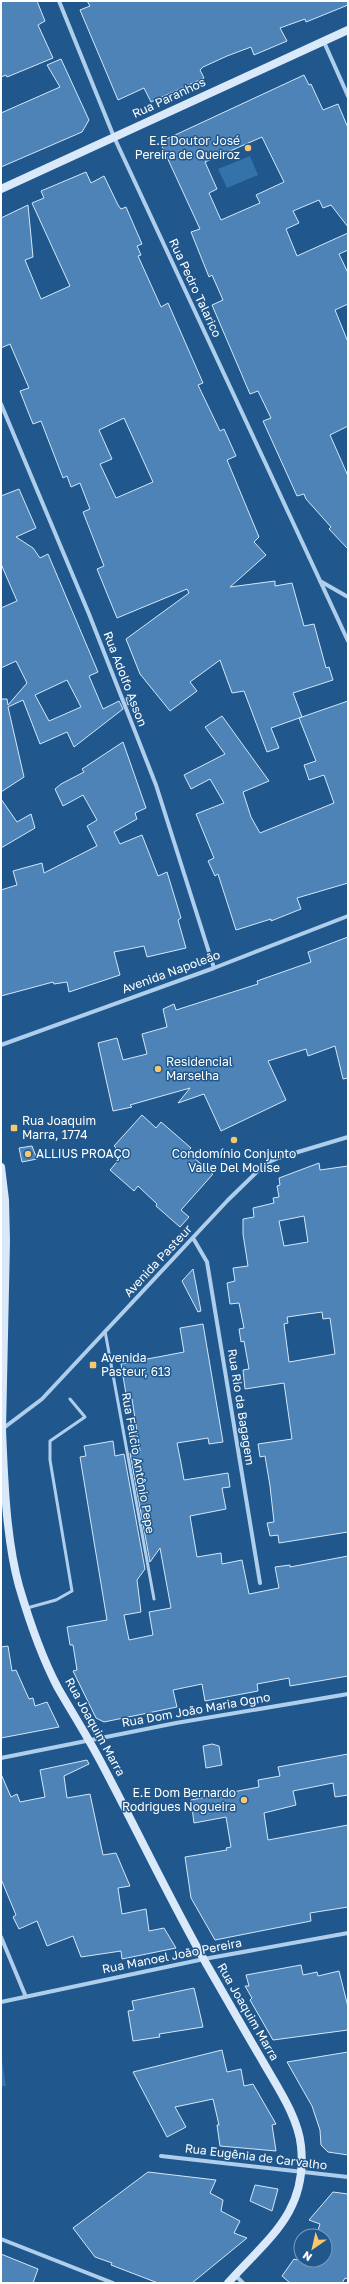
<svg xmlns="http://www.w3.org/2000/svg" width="349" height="2284" viewBox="0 0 349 2284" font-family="'Golos Text',sans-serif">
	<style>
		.garden { fill: #3472aa }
		.building { fill: #4d83b6; stroke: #d3e7f9; fill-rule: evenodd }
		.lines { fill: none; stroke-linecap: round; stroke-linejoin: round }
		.lane { stroke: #aeceec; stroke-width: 3 }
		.street { stroke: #aeceec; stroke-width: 4 }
		.secondary { stroke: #dae9f9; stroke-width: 8 }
		.poi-dot { fill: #f9c76e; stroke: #20578c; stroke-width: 1.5 }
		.labels { text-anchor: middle; stroke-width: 3; stroke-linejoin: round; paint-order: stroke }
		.street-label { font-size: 12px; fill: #fff; stroke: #20578c }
		.poi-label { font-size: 12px; fill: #fff; stroke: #20578c; text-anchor: start }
	</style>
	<rect width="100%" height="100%" fill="#20578c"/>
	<!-- garden -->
	<path class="garden" d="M250,156L258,175L227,188L218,169Z
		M1,2054L6,2086H1Z"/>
	<!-- building -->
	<path class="building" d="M1,1H37L45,21L38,25L53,58L7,77L6,75L1,77Z
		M87,1H348V5L306,22L305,19L280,28L287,41L254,55L251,47L227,56L203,67L200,70L204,78L151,102L144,88L118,100L80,10L90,6Z
		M61,59L89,120L82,132L1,167V113L60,87L47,65Z
		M304,75L309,85L311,84L323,110L338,104L348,128V227L331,205L323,208L319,200L293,211L299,223L286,229L297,256L348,233V250L339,254L348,273V304L335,310L348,342V426L330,435L348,476V549L329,529L331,527L306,499L304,494L297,496L263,421L271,418L258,391L250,394L212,305L223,300L212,275L209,277L191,232L200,229L160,142ZM262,137L284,182L256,195L260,203L221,220L209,193L217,189L205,162Z
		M86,172L91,183L104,176L118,205L121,209L126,207L142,244L137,246L141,255L138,256L161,307L168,303L203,383L198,385L220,431L224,429L236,456L227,460L259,537L254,542L266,555L230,587L275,581V586L292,583L304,626L314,624L326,668L329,667L333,680L293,693L302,717L271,728L279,748L267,752L244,691L232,693L220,660L190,682L197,691L170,711L140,674L126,639L189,593L187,589L117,618L97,569L104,566L83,512L90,509L80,483L71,487L67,476L63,478L41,421L33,424L27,409L20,391L29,388L10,344L1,348V218L28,205L33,257L25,260L41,299L70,286L32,203L44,198L41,191ZM124,418L153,482L116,498L100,464L112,459L99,430Z
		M19,489L36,528L16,537L33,548L40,558L48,554L98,672L89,676L103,709L119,701L123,709L74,747L67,732L40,744L23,700L8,707L24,777L1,792V699H7L8,705L27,683L16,661L1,668V608L17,601L1,564V496ZM67,680L81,707L49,721L35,695Z
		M131,695L134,700L128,705L126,698Z
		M348,701V883L297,898L301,909L271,921V919L236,930L218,874L215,876L208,861L214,858L196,814L224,803L210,779L191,789L184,775L225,754L205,727L222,716L269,781L243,792L251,817L260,833L334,803L324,775L309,780L304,765L316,761L299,718Z
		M123,742L146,808L135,813L137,819L114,832L120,844L142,835L158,876L167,872L181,918L178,920L186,948L147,957L144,946L114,952L120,975L69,992L67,982L54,984L53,982L1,996V890L17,885L13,871L42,863L44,873L97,846L87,826L97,820L83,795L63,806L55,789L61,784L84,772L82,769Z
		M1,799L17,822L31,814L35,828L1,848Z
		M348,937V1078L343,1079L335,1046L308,1056L306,1049L268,1061L286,1100L221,1131L204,1094L178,1103L190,1088L130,1105L132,1107L113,1111L98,1043L117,1038L123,1060L147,1054L142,1034L167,1027L163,1009L174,1004L176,1010L258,984L257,981L311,962L308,952Z
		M142,1115L156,1128L161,1122L191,1148L187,1152L213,1174L181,1210L189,1217L180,1227L156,1206L157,1204L138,1186L134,1191L110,1170L123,1155L114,1146Z
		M32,1146L37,1159L22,1162L19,1148Z
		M319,1163L320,1170L348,1166V1532L279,1543L278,1535L270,1536L267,1523L274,1522L270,1486L265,1456L260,1457L258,1444L292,1439L284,1383L245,1389L243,1370L249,1369L244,1341L241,1342L239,1329L244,1328L239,1303L230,1304L227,1283L235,1281L233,1268L248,1266L243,1234V1219L254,1217L253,1208L274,1203L273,1198L279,1197L277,1186L280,1185L279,1178ZM304,1216L308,1242L284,1246L279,1221ZM322,1312L323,1319L330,1318L335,1354L289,1362L284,1324L288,1323L287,1317Z
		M193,1269L201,1311L198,1312L182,1281Z
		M203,1324L223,1442L209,1444L208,1438L177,1443L181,1463L184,1480L228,1473L230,1487L222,1488L226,1509L190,1516L197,1557L221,1553L222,1564L242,1560L249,1594L279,1588L275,1567L290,1565V1567L348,1556V1676L290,1686L289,1678L257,1684L258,1691L205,1701L202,1684L173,1690L177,1707L104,1722L96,1718L73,1671L77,1670L73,1645H70L67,1627L107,1620L80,1457L86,1456L84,1446L113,1441L115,1456L124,1454L145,1569L137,1580L141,1612L124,1615L129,1640L153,1635L149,1612L171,1608L160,1548L150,1562L130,1453L140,1451L132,1399L127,1400L121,1364L184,1352L180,1328Z
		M8,1646L12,1671L16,1670L29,1699L33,1698L35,1706L47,1702L59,1727L1,1738V1647Z
		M212,1744L219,1746L222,1765L206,1768L203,1746Z
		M348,1754V1795L335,1797L333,1783L293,1791L296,1805L264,1813L268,1840L348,1825V1907L310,1913L311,1921L215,1940L191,1898L185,1857L227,1850L226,1848L231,1847L226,1817L194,1823L191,1800L259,1787L258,1780L280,1776L278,1767Z
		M87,1760L89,1764L64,1776L67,1798L90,1794L103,1855L116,1853L130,1886L118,1888L122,1914L146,1909L149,1931L164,1928L176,1948L122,1959L121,1951L81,1957L73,1936L47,1946L37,1921L19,1929L13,1917L16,1915L1,1879V1774L11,1797L17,1794L20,1802L45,1797L40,1770Z
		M301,1965L303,1975L317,1972L318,1976L339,1971L348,2007V2030L273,2040L250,2000L252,1998L245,1986H249L246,1975Z
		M194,1988L203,2027L159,2034L160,2037L133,2041L128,2011L134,2010L132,2001Z
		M222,2050L227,2072L241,2069L244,2086L253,2084L276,2124L272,2125L276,2151L220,2146L217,2125H219L213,2099L175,2107L186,2127L167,2137L133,2072Z
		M348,2052V2155L328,2152L321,2145L320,2130L312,2106L287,2062Z
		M148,2172L216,2180L210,2193L223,2200L221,2211L240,2221L234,2233L247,2238L192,2283H158L111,2265L112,2263L95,2257L73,2228Z
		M255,2185L278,2189L272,2211L250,2201Z
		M333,2192L348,2194V2279L345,2278L342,2283H290L282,2276L294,2259L297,2260L301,2250V2260H325V2236H316L320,2224L309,2220Z
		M1,2254L38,2269L33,2283H1Z"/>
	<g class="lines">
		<!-- lane -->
		<path class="lane" d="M105,1331L154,1599
			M27,1608L56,1600L72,1591L50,1460V1441L85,1417L70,1399"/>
		<!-- street -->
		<path class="street" d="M59,1L114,137L348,641
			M324,42L348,96
			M1,404L89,614L156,785L214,968
			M320,581L348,597
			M1,1045L214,968L348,916
			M193,1238L207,1262L260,1583
			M1,1430L42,1399L228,1200L265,1164L278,1158L348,1137
			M1,1758L176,1723L348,1694
			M1,1937L26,1997
			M1,2002L204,1959L348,1933
			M161,2156L348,2177
			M1,2239L113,2283
			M235,2275L243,2283"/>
		<!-- secondary -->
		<path class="secondary" d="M1,189L348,30
			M1,1167L5,1200L6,1241L2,1429C4,1478 6,1539 19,1586C29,1620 41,1656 58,1688C73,1714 89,1739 103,1766C138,1832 170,1900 207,1965C225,1996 243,2028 262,2060C276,2085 298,2116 301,2146C308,2213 267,2239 228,2283"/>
	</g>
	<!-- markers -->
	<g class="poi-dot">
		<circle cx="248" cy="148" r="4"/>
		<circle cx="158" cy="1069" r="4"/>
		<rect x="10" y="1124" width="8" height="8" rx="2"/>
		<circle cx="234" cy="1140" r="4"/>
		<circle cx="28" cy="1154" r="4"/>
		<rect x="89" y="1361" width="8" height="8" rx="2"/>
		<circle cx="244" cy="1800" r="4"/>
	</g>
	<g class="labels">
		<!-- street labels -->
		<g class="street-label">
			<text transform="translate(169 98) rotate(-25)" y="4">Rua Paranhos</text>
			<text transform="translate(195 288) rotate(65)" y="4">Rua Pedro Talarico</text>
			<text transform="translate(125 679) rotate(69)" y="4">Rua Adolfo Asson</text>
			<text transform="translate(171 972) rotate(-20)" y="4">Avenida Napoleão</text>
			<text transform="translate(158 1261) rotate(-47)" y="4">Avenida Pasteur</text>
			<text transform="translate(241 1407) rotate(81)" y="4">Rua Rio da Bagagem</text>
			<text transform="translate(138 1463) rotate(80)" y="4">Rua Felício Antônio Pepe</text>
			<text transform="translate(196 1710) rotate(-10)" y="4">Rua Dom João Maria Ogno</text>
			<text transform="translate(95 1727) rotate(61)" y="4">Rua Joaquim Marra</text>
			<text transform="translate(172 1956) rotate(-11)" y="4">Rua Manoel João Pereira</text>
			<text transform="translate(248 2012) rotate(60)" y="4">Rua Joaquim Marra</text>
			<text transform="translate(256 2157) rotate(7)" y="4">Rua Eugênia de Carvalho</text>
		</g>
		<!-- poi labels -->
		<g class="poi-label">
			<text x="240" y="145" text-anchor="end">E.E Doutor José<tspan x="240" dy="14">Pereira de Queiroz</tspan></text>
			<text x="166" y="1066">Residencial<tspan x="166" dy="14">Marselha</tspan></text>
			<text x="22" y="1125">Rua Joaquim<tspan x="22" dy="14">Marra, 1774</tspan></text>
			<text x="36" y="1158">ALLIUS PROAÇO</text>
			<text x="234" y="1158" text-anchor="middle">Condomínio Conjunto<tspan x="234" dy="14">Valle Del Molise</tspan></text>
			<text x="101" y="1362">Avenida<tspan x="101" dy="14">Pasteur, 613</tspan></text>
			<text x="236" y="1797" text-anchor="end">E.E Dom Bernardo<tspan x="236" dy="14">Rodrigues Nogueira</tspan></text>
		</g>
	</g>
	<!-- border -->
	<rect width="349" height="2284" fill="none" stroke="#ffffff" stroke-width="4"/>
	<!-- north arrow -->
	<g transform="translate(313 2248) rotate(214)"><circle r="19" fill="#20578c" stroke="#799aba"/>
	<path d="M0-3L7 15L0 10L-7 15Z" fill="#f9c76e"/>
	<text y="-6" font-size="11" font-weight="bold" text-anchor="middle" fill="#ffffff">N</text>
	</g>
</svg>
